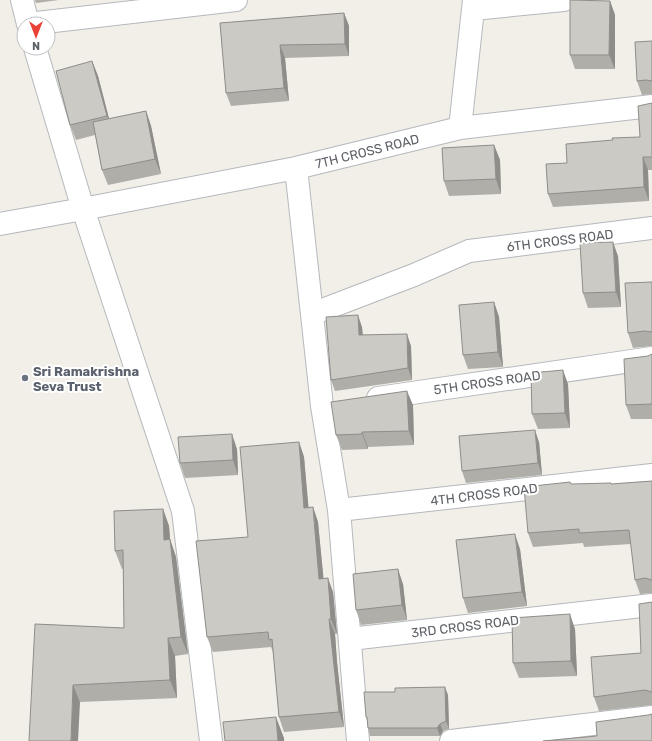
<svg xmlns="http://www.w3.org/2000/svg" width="652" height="741" viewBox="0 0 652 741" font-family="Rubik,sans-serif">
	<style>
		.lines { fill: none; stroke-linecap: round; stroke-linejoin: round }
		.minor-casing { stroke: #b5b8bc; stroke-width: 24 }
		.minor { stroke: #fff; stroke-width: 22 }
		.wall { fill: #afaea9 }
		.shaded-wall { fill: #8f8d8a }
		.building { fill: #cccac5; stroke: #8f8d8a }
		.worship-dot { fill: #6b7280; stroke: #fff; stroke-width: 1.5 }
		.labels { text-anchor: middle; stroke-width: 4; stroke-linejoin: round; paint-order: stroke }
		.street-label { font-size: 13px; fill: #5f6368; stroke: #fff }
		.worship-label { font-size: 13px; font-weight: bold; fill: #5b616d; stroke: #fff; text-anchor: start }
	</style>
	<rect width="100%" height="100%" fill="#f1efe8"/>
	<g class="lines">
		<defs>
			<path id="minor" d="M22,0L28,24
				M473,9L564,0
				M28,24L236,0
				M35,48L83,209L183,511L211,741
				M460,128L474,0
				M296,168L322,406L339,510L358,741
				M0,224L83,209L296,168L460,128L652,106
				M312,314L414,275L469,251L652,228
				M378,398L652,358
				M339,510L652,475
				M350,639L652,605
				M451,741L652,717"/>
		</defs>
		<!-- minor casing -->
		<use href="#minor" class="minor-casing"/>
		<!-- minor -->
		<use href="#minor" class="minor"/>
	</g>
	<!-- wall -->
	<path class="wall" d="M35,0H59L36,3Z
		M610,1L615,15V69H575L570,55Z
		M344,13L349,26V56L285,58L289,101L231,106L226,93L220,23Z
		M652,41V94L642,95L637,81Z
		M92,61L98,76L109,119L146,111L151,126L161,174L108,185L102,170L95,135L76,140L70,125Z
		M652,103V170H648L649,201L553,207L548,194L567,163L613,140L640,137Z
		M494,145L500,160L501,194L449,196L444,181Z
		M618,256L621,307L588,308L583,293Z
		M652,282V346L633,348L628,333Z
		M494,302L499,317L503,367L468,369L463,355Z
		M362,327L363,335L411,346L412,380L335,391L331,380Z
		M652,354V419H631L626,405L648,356Z
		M568,384L570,428L538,429L532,414Z
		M413,405L414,445L368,447V449L342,450L336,435Z
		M299,442L304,457L308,508L313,507L318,522L323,578L333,592L337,634H335L337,662L344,727L284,732L279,717L273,652L271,647L213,652L207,637L248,537Z
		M539,442L542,475L466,483L462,471Z
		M237,449L238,475L185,478L180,463Z
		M652,481V593L640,594L635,580L631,544L584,547L583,543L533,547L528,533L570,482L571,484H612Z
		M163,509L169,526L170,539L176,557L188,654L175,656L177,698L80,702L35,624L124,628L123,569H122L115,551Z
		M520,549L527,606L468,613L463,598Z
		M403,584L407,620L361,625L356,610Z
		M652,602V705L599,711L594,697L641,653Z
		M575,629L577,676L519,678L513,663Z
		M448,695L449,729L443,731L440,736H370L368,728L367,720L366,717Z"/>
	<!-- shaded-wall -->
	<path class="shaded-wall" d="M610,1L615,15V69L609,55Z
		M344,13L349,26V56L345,44Z
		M280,45L285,58L289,101L284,88Z
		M92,61L98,76L112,130L107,116Z
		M146,111L151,126L161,174L155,159Z
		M494,145L500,160L501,194L496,179Z
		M643,157L648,170L649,201L644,187Z
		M613,242L618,256L621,307L616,292Z
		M494,302L499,317L503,367L498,352Z
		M358,315L362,327L363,347L359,335Z
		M407,334L411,346L412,380L408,368Z
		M563,370L568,384L570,428L565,413Z
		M407,391L413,405L414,445L409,431Z
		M535,430L539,442L542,475L538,463Z
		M362,432L368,447V449L362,434Z
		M232,434L237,449L238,475L233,460Z
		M299,442L304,457L310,523L304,508Z
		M313,507L318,522L325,593L319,579Z
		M163,509L169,526L170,539L176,557L188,654L181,637L164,540Z
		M515,534L520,549L527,606L522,592Z
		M398,569L403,584L407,620L402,605Z
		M328,578L333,592L337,634L331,619Z
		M570,614L575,629L577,676L571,661Z
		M329,619L335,634L337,662L344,727L339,712L332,647Z
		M168,638L175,656L177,698L170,680Z
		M73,685L80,702L78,741H71Z
		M445,687L448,695L449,729L446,721Z
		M276,717L284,738V741H278Z
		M440,724L443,731L440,736L437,728Z"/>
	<!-- building -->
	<path class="building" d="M570,0L610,1L609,55H570Z
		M344,13L345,44L280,45L284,88L226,93L220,23Z
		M652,41V81L646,80L637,81L635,42Z
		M92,61L107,116L70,125L56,71Z
		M652,103V157H643L644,187L548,194L546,164L567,163L566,144L613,140L612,138L640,137L638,106Z
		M146,111L155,159L102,170L93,122Z
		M494,145L496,179L444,181L442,148Z
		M613,242L616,292L583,293L580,243Z
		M652,282V332H651L645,331L628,333L625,283Z
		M494,302L498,352L463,355L459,305Z
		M358,315L359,335L407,334L408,368L331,380L326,317Z
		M652,354V404L626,405L624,359L648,356Z
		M563,370L565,413L532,414L531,373Z
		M407,391L409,431L362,432V434L336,435L331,402Z
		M535,430L538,463L462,471L459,436Z
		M232,434L233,460L180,463L178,437Z
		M299,442L304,508L313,507L319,579L328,578L331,619H329L332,647L339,712L279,717L272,639L269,640L268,632L207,637L196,541L248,537L240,447Z
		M652,481V580L645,578L635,580L629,530L579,533V529L528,533L524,487L570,482L571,484L611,483V484Z
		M163,509L164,540L170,539L181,637L168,638L170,680L73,685L71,741H29L35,624L124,628L123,550L115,551L114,511Z
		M515,534L522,592L463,598L456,540Z
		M398,569L402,605L356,610L353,574Z
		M652,602V692L645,690L594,697L591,657L641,653L639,604Z
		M570,614L571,661L513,663L512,618Z
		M445,687L446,721L440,724L437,728H368L367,717H366L364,692H395V688Z
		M652,714V741H543L597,736L596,722L648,715Z
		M276,717L278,741H225L223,722Z"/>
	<!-- markers -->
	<circle class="worship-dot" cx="25" cy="378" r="4"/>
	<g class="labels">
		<!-- street labels -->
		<g class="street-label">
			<text transform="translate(367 151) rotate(-14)" y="5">7TH CROSS ROAD</text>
			<text transform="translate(560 240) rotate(-7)" y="5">6TH CROSS ROAD</text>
			<text transform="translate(487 382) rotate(-8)" y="5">5TH CROSS ROAD</text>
			<text transform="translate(484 494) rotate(-7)" y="5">4TH CROSS ROAD</text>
			<text transform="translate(465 626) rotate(-7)" y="5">3RD CROSS ROAD</text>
		</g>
		<!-- worship labels -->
		<g class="worship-label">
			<text x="33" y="376">Sri Ramakrishna<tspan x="33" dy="15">Seva Trust</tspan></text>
		</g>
	</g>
	<!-- north arrow -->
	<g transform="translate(36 36) rotate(180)"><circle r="19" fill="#ffffff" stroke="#bfc1c3"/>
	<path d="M0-3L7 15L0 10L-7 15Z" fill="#ea4335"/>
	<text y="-6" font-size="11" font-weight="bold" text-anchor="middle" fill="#5f6368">N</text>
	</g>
</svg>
